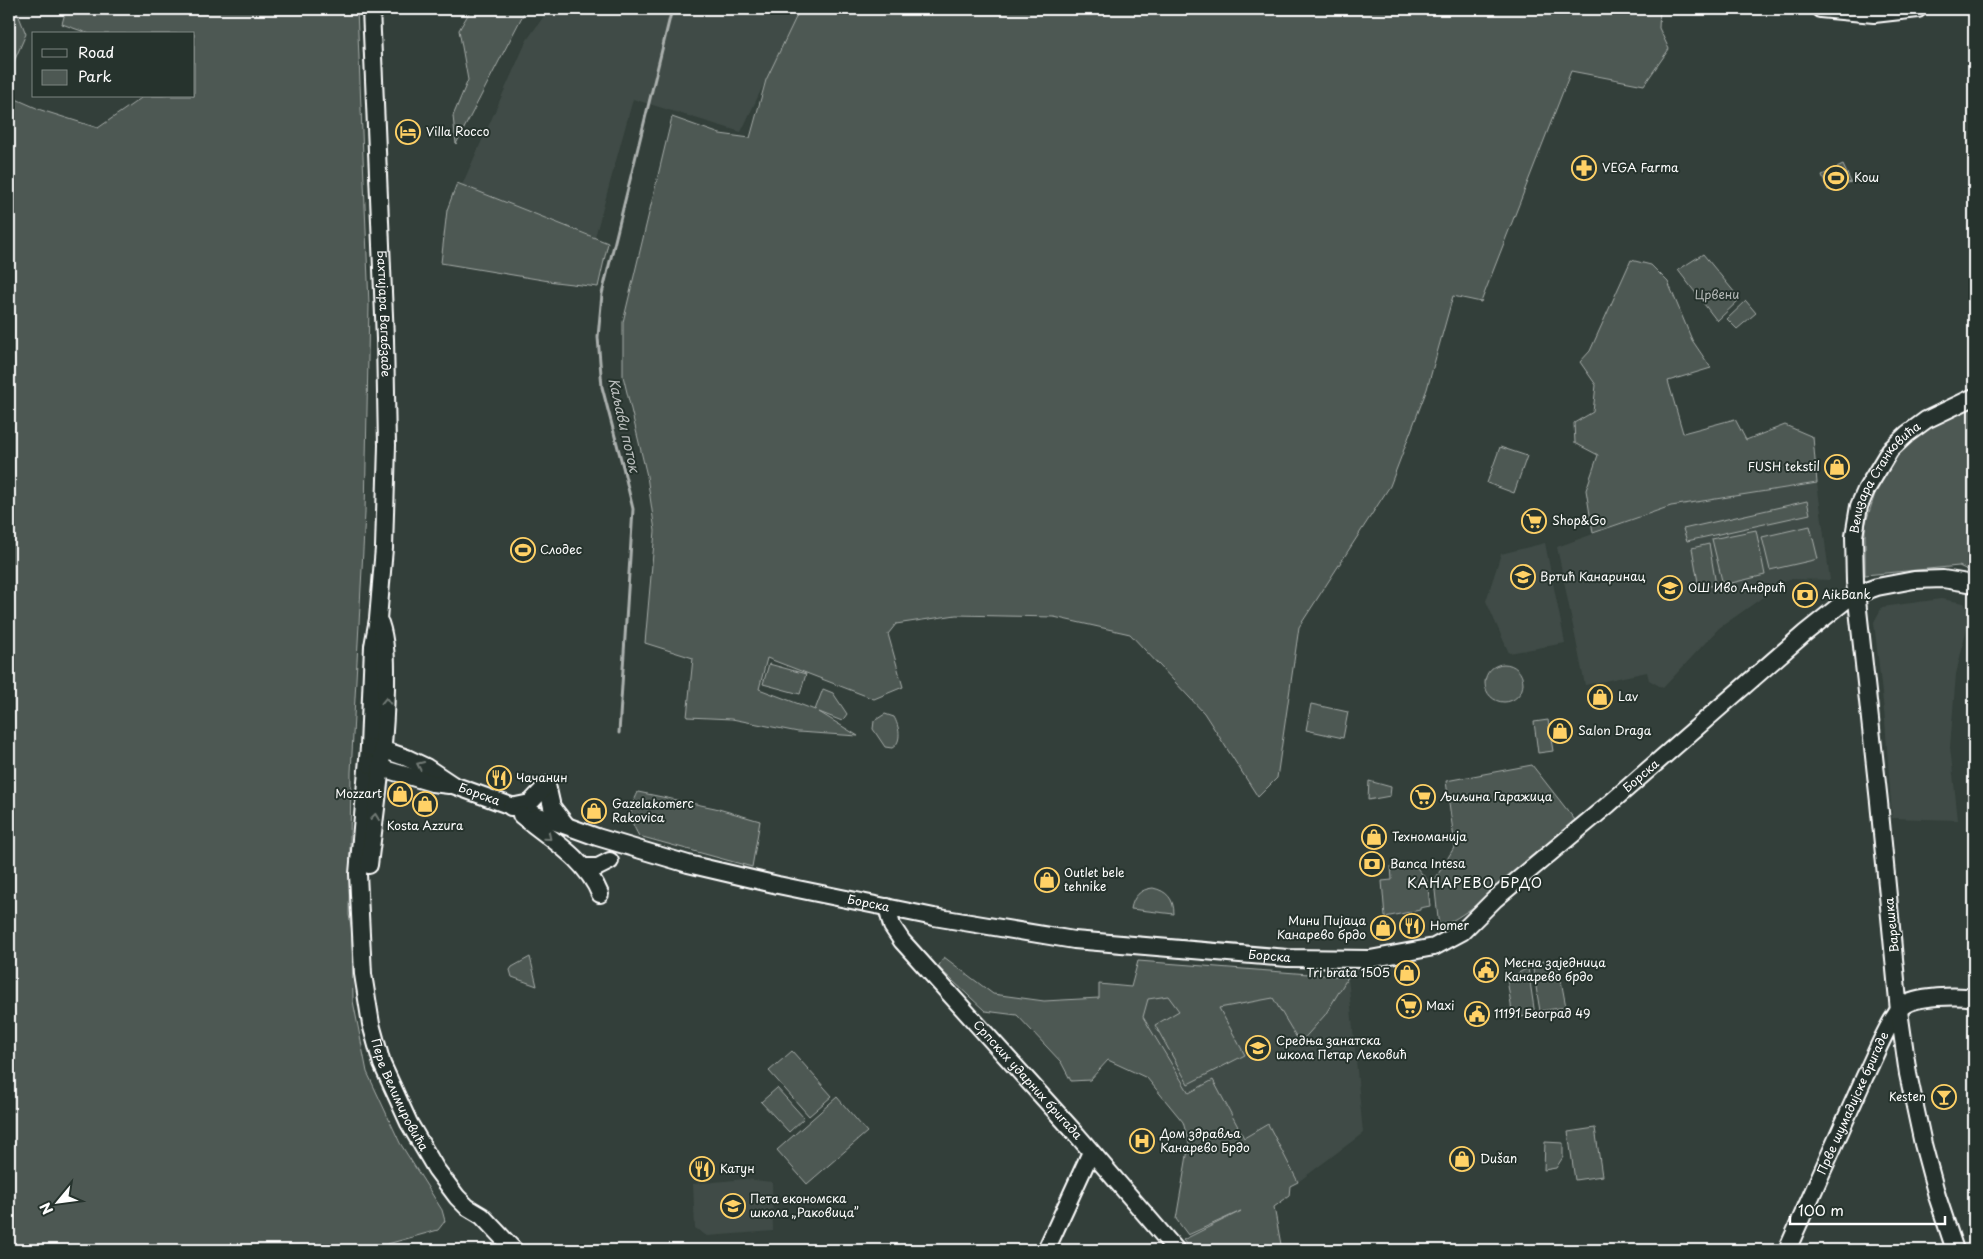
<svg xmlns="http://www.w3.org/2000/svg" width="1983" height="1259" viewBox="0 0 1983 1259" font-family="'Playpen Sans',sans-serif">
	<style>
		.built { fill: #404c47 }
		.green { fill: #4d5853; stroke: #a6aca9 }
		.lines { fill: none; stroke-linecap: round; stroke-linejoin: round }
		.stream { stroke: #abb0ae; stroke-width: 3 }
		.secondary-casing { stroke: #fff; stroke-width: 20 }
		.secondary { stroke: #26332d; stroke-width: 16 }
		.oneway { stroke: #727a76 }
		.labels { text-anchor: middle; stroke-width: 4; stroke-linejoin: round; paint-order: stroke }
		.poi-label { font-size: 12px; fill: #fff; stroke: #26332d; text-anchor: start }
		.park-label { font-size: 12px; fill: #b8bcba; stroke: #26332d }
		.street-label { font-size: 12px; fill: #fff; stroke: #26332d }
		.water-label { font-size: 14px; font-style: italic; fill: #b9bdbc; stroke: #26332d }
		.neighbourhood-label { font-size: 14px; letter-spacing: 1px; fill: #fff; stroke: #26332d }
	</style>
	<rect width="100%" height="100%" fill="#333f3a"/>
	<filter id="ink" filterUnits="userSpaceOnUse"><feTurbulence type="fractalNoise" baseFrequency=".02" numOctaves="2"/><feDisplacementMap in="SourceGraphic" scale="10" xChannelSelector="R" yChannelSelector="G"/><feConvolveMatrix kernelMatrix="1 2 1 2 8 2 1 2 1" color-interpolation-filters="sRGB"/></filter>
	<g filter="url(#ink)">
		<!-- built -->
		<path class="built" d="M549,9H800L741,132L633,99L595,237L462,185L527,40Z
			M1817,483L1830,580L1789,579L1719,628L1663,688L1649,680L1647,672L1585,685L1557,547L1671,506Z
			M1545,543L1565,643L1509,653L1486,601L1501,554Z
			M1941,599L1964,603L1970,615L1956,674L1950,747L1958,820L1892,818L1885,720L1874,622L1882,607Z
			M1388,921L1391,933L1377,936L1374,923Z
			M1143,961L1348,977L1363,1133L1298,1182L1268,1124L1244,1138L1213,1080L1189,1093L1143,1017Z
			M746,1179L772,1182L773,1231L707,1236L695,1228L693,1184Z"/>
		<!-- green -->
		<path class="green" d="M9,9H16L26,34L9,73Z
			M66,9H357L369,305L365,513L351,772L349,915L352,931L353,1001L367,1072L400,1143L442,1210L445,1221L438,1230L366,1250H9V96L41,110L98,128L144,96H194V34H90L62,24Z
			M468,9H526L456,144L453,116L468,80L459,30L469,13Z
			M800,9H1660L1659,28L1669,49L1644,85L1571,71L1481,302L1453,296L1427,389L1390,486L1299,627L1277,778L1258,797L1204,713L1130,634L1054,617L956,615L896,624L888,634L903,687L874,699L767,658L759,689L815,710L823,689L833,693L847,714L842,721L819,712L858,736L798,732L732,719L687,717L693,658L645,643L655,531L647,476L623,376V322L672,117L720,134L750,138L766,80Z
			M1843,165L1851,182L1828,190L1822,175Z
			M457,183L608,243L598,287L555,282L441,263L447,210Z
			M1703,254L1740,299L1717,321L1678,270Z
			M1631,260L1651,265L1668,282L1692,340L1711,368L1668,381L1683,433L1735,419L1746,440L1785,425L1813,437L1817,483L1671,506L1593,533L1586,490L1598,455L1575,443L1574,423L1593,412L1596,385L1580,362L1590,351Z
			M1746,301L1756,313L1737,329L1727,319Z
			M1974,405V573L1959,566L1865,575V525L1882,472L1916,434Z
			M1500,447L1527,456L1514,493L1487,483Z
			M1807,501L1810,514L1687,541L1683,529Z
			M1810,526L1818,559L1770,570L1762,537Z
			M1756,530L1765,575L1723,585L1712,539Z
			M1709,544L1716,585L1699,588L1692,548Z
			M769,664L806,674L800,694L763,684Z
			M1485 683a19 19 0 1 1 38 0a19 19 0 1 1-38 0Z
			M1311,704L1348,712L1343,738L1306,730Z
			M885,714L894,717C899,726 903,742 892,748L885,747L873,729L874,721Z
			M1548,720L1553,751L1538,753L1534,722Z
			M1532,765L1575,820C1534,857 1488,903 1439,928L1434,881L1455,846L1446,781Z
			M1369,781L1391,787L1390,796L1368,800Z
			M638,792L715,808L760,821L752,867L639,836C628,817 629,812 638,792Z
			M1412,862L1427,880L1430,906L1420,908V910L1385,917L1382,881L1392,880L1391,866Z
			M1153,888C1167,891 1174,899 1174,914L1131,909C1133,897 1140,889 1153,888Z
			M530,957L537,986L512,977L510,970L512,967Z
			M944,957L993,994L1044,1001L1099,998V984L1131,987L1138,961L1348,977L1325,1015L1300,1043L1273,998L1219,1008L1245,1055L1188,1084L1155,1025L1179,1011L1168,996L1148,999L1143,1017L1189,1093L1213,1080L1244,1138L1268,1124L1298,1182L1290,1186L1289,1196L1274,1207L1282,1250H1191L1183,1240L1241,1211L1188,1235L1176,1219L1189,1144L1183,1122L1147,1078L1108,1060L1090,1080L1071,1081L1061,1062L1017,1015L985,1011L938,967Z
			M1557,959L1566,1007L1540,1011L1532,963Z
			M1528,968L1535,1015L1513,1018L1507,979Z
			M792,1051L832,1096L809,1116L769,1071Z
			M777,1088L804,1118L789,1132L761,1102Z
			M837,1097L867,1132L807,1184L777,1150Z
			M1595,1128L1602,1176L1575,1180L1568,1132Z
			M1545,1142L1563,1143V1157L1556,1168L1544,1170Z"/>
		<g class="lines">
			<!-- stream -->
			<path class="stream" d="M619,733L633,509L623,467L602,387L598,337L602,294L672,9"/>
			<defs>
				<g id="secondary">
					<path id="s1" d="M371,9L385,339L387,445L384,548L378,619L373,646L369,747L358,874L363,974L371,1024L382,1064L409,1123L436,1169L457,1197L467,1207L482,1216L514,1250"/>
					<path d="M1820,9L1874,14L1918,9"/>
					<path id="s2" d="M369,747L384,750L407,758L426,767L453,785L597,837L688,864L778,885L934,917L1074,940L1288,958L1370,959L1434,947L1462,932L1495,899L1609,804L1805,633L1845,601L1857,594L1877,587L1914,580L1943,579L1974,584"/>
					<path d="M371,765L432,783L449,785"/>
					<path d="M547,785L552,807L566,825"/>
					<path d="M511,807L530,803L547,785"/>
					<path d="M521,815C549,838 586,859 600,894"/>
					<path d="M369,865C376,806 385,748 386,688C386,667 387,643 380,623"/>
					<path d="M585,867H598L610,861"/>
					<path id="s3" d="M887,907L892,926L902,941L1077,1135L1176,1250"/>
					<path d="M1046,1250L1091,1152"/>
					<path id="s4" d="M1787,1250C1813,1192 1839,1134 1865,1076C1873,1060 1890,1017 1903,1006C1916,996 1958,995 1974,998"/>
					<path id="s5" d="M1955,1250L1937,1196L1923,1144L1908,1074L1899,1011L1879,802L1855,582L1854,536L1859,506L1866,490L1890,450L1907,434L1926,420L1974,397"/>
				</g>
			</defs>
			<!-- secondary casing -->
			<use href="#secondary" class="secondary-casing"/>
			<!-- secondary -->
			<use href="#secondary" class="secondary"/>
		</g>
		<!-- one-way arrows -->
		<defs><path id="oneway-chevron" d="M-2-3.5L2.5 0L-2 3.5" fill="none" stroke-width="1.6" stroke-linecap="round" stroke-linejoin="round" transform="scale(1.25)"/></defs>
		<g class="oneway">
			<use href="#oneway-chevron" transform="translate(386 701) rotate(-88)"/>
			<use href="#oneway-chevron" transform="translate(420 765) rotate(-155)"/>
			<use href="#oneway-chevron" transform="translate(375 817) rotate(-83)"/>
			<use href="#oneway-chevron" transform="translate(548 837) rotate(39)"/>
		</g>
	</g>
	<!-- icons -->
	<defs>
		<symbol id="hotel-ring" viewBox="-11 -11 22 22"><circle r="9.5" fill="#26332d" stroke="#ffd166" stroke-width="1.5"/><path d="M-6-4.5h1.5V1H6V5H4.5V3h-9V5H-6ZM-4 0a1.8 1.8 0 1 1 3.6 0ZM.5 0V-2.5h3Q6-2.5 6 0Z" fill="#ffd166"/></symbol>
		<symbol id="pharmacy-ring" viewBox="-11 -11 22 22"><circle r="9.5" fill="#26332d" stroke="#ffd166" stroke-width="1.5"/><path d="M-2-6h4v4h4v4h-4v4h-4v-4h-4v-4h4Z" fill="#ffd166"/></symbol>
		<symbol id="stadium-ring" viewBox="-11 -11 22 22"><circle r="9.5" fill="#26332d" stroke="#ffd166" stroke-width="1.5"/><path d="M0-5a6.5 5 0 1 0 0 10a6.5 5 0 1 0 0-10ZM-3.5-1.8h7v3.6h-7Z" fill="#ffd166"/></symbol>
		<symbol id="shop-ring" viewBox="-11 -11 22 22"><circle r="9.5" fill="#26332d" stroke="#ffd166" stroke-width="1.5"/><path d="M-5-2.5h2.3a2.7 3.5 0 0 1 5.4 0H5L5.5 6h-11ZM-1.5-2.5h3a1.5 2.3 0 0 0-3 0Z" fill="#ffd166"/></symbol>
		<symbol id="supermarket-ring" viewBox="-11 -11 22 22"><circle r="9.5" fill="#26332d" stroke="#ffd166" stroke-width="1.5"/><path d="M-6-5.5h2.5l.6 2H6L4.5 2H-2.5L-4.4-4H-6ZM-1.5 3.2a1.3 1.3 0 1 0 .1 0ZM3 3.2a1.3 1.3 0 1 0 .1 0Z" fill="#ffd166"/></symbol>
		<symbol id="school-ring" viewBox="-11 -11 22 22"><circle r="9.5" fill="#26332d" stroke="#ffd166" stroke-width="1.5"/><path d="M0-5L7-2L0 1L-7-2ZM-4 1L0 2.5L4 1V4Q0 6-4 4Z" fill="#ffd166"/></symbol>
		<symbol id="bank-ring" viewBox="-11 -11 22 22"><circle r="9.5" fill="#26332d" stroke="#ffd166" stroke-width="1.5"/><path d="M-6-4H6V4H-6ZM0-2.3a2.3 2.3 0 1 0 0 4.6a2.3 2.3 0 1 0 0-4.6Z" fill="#ffd166"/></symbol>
		<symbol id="restaurant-ring" viewBox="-11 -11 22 22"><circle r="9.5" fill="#26332d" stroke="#ffd166" stroke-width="1.5"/><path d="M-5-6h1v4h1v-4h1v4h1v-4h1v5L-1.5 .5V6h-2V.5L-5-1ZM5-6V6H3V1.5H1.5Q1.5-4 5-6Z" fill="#ffd166"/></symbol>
		<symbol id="civic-ring" viewBox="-11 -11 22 22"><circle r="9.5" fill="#26332d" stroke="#ffd166" stroke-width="1.5"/><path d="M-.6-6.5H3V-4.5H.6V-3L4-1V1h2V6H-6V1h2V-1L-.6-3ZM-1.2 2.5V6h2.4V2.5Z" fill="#ffd166"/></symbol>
		<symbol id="bar-ring" viewBox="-11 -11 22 22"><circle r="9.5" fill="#26332d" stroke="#ffd166" stroke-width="1.5"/><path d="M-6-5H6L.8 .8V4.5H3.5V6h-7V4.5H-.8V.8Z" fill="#ffd166"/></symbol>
		<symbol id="hospital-ring" viewBox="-11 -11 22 22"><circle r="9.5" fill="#26332d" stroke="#ffd166" stroke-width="1.5"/><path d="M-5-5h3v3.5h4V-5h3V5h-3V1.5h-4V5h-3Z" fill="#ffd166"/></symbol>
	</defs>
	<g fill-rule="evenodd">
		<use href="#hotel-ring" x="394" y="118" width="28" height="28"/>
		<use href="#pharmacy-ring" x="1570" y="154" width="28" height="28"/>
		<use href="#stadium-ring" x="1822" y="164" width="28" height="28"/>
		<use href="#shop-ring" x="1823" y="453" width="28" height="28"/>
		<use href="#supermarket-ring" x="1520" y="507" width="28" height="28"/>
		<use href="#stadium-ring" x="509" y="536" width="28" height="28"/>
		<use href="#school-ring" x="1509" y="563" width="28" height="28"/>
		<use href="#school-ring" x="1656" y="574" width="28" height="28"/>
		<use href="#bank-ring" x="1791" y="581" width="28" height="28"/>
		<use href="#shop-ring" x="1586" y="683" width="28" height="28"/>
		<use href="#shop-ring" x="1546" y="717" width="28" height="28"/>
		<use href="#restaurant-ring" x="485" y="764" width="28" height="28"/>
		<use href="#shop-ring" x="386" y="780" width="28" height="28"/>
		<use href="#supermarket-ring" x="1409" y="783" width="28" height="28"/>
		<use href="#shop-ring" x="411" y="790" width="28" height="28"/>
		<use href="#shop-ring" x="580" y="797" width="28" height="28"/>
		<use href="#shop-ring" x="1360" y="823" width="28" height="28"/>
		<use href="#bank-ring" x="1358" y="850" width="28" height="28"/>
		<use href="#shop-ring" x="1033" y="866" width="28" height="28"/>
		<use href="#restaurant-ring" x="1398" y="912" width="28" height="28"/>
		<use href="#shop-ring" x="1369" y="914" width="28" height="28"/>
		<use href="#civic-ring" x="1472" y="956" width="28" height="28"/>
		<use href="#shop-ring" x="1393" y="959" width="28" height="28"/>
		<use href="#supermarket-ring" x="1395" y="992" width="28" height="28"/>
		<use href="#civic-ring" x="1463" y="1000" width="28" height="28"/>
		<use href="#school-ring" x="1244" y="1034" width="28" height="28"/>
		<use href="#bar-ring" x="1930" y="1083" width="28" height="28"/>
		<use href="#hospital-ring" x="1128" y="1127" width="28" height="28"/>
		<use href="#shop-ring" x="1448" y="1145" width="28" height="28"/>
		<use href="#restaurant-ring" x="688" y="1155" width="28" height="28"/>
		<use href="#school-ring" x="719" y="1192" width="28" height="28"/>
	</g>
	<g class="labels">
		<!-- poi labels -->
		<g class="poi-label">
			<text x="426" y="136">Villa Rocco</text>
			<text x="1602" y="172">VEGA Farma</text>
			<text x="1854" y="182">Кош</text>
			<text x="1820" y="471" text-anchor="end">FUSH tekstil</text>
			<text x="1552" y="525">Shop&amp;Go</text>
			<text x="540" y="554">Слодес</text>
			<text x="1540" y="581">Вртић Канаринац</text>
			<text x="1688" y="592">ОШ Иво Андрић</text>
			<text x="1822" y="599">AikBank</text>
			<text x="1618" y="701">Lav</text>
			<text x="1578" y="735">Salon Draga</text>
			<text x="516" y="782">Чачанин</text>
			<text x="382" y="798" text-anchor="end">Mozzart</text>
			<text x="1440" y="801">Љиљина Гаражица</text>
			<text x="612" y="808">Gazelakomerc<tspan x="612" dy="14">Rakovica</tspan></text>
			<text x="425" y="830" text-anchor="middle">Kosta Azzura</text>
			<text x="1392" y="841">Техноманија</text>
			<text x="1390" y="868">Banca Intesa</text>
			<text x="1064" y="877">Outlet bele<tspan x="1064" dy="14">tehnike</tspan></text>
			<text x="1366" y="925" text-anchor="end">Мини Пијаца<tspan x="1366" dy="14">Канарево брдо</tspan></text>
			<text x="1430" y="930">Homer</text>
			<text x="1504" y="967">Месна заједница<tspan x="1504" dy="14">Канарево брдо</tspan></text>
			<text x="1390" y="977" text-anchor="end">Tri brata 1505</text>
			<text x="1426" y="1010">Maxi</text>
			<text x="1494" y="1018">11191 Београд 49</text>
			<text x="1276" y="1045">Средња занатска<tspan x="1276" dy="14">школа Петар Лековић</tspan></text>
			<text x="1926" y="1101" text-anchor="end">Kesten</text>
			<text x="1160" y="1138">Дом здравља<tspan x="1160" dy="14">Канарево Брдо</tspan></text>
			<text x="1480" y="1163">Dušan</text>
			<text x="720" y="1173">Катун</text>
			<text x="750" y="1203">Пета економска<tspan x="750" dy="14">школа „Раковица”</tspan></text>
		</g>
		<!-- park labels -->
		<g class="park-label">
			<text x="1717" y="299">Црвени</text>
		</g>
		<!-- street labels -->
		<g class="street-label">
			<text dy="4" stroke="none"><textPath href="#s1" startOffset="305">Бахтијара Вагабзаде</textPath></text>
			<text dy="4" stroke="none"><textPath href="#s5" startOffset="791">Велизара Станковића</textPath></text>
			<text dy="4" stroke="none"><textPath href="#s2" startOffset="1366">Борска</textPath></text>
			<text dy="4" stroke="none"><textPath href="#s2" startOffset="121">Борска</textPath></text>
			<text dy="4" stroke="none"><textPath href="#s2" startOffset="526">Борска</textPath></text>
			<text transform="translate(1892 925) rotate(-96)" y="4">Варешка</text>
			<text dy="4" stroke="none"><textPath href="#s2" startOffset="931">Борска</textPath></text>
			<text dy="4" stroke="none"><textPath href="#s3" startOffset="225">Српских ударних бригада</textPath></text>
			<text dy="4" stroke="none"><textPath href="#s1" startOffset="1094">Пере Велимировића</textPath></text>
			<text dy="4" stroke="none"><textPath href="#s4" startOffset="161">Прве шумадијске бригаде</textPath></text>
		</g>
		<!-- water labels -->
		<g class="water-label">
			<text transform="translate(624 425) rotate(77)" y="5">Каљави поток</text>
		</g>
		<!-- neighbourhood labels -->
		<g class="neighbourhood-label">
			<text x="1475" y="888">КАНАРЕВО БРДО</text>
		</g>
	</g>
	<!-- margin -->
	<rect width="1983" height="1259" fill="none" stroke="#26332d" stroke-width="30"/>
	<rect x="15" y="15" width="1953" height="1229" fill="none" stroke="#fff" stroke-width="2" filter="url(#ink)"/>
	<!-- legend -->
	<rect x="32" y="32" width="162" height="65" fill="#26332d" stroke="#7d8581"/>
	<rect x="42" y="49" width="25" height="8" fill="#26332d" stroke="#7d8581"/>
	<text x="78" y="58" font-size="15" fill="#ffffff">Road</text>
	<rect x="42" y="70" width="25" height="15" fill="#4d5853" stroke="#7d8581"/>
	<text x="78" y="82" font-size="15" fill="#ffffff">Park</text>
	<!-- north arrow -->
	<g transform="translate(58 1202) rotate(241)" stroke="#26332d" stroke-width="4" paint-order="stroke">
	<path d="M0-4L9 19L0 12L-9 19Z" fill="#ffffff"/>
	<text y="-8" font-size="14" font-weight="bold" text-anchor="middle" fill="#ffffff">N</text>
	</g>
	<!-- scale -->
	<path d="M1790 1216v8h155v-8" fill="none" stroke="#ffffff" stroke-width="2.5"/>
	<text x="1798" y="1216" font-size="15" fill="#ffffff" stroke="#26332d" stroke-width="4" paint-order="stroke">100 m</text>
</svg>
